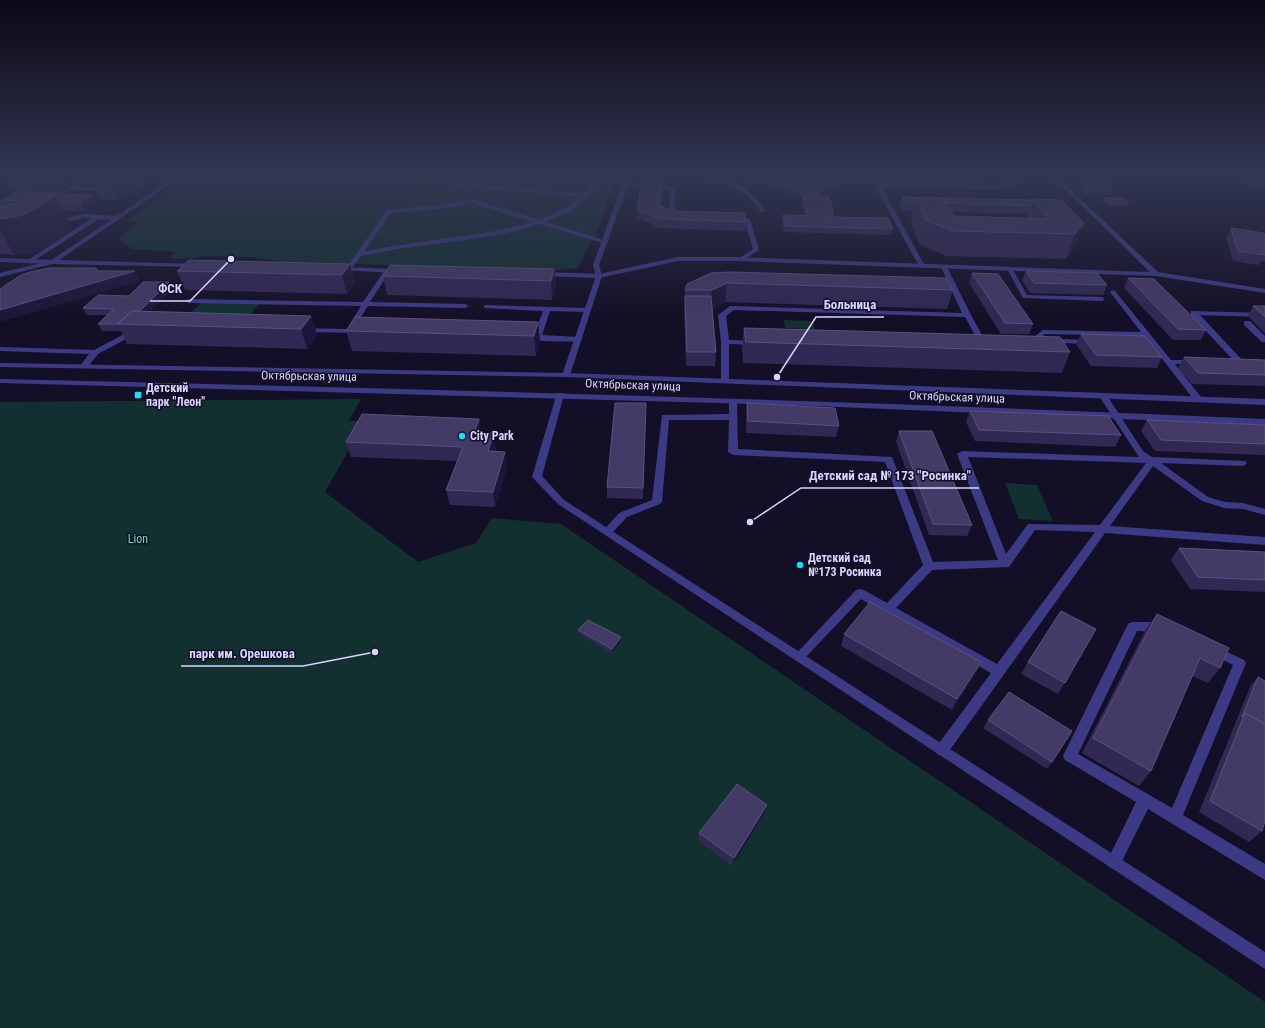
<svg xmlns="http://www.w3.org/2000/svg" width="1265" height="1028" viewBox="0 0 1265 1028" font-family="'Roboto Condensed',sans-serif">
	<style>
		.green { fill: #12302f }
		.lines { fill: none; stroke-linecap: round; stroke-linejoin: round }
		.service { fill: #3d3a85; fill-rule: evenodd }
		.minor { fill: #3d3a85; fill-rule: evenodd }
		.tertiary { fill: #3d3a85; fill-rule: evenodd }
		.wall { fill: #312854; fill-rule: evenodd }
		.shaded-wall { fill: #1d163a }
		.building { fill: #433a66; stroke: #5a527e }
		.poi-dot { fill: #00e5ff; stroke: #130f26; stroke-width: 1.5 }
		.labels { text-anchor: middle; stroke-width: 3; stroke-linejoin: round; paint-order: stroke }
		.street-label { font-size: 12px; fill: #d9d4ff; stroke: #130f26 }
		.poi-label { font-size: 12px; font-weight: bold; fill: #d9d4ff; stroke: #130f26; text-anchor: start }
		.park-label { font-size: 12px; fill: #5fe0c0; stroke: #130f26 }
		.leader { fill: none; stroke: #d9d4ff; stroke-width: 1.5 }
		.callout-dot { fill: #d9d4ff; stroke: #130f26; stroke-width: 1.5 }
		.callout-label { font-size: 13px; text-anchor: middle; font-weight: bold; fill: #d9d4ff; stroke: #130f26; stroke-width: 3; stroke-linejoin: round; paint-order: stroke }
	</style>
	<rect width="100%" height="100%" fill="#130f26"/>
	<!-- green -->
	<path class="green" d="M194,174H608L607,175L615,176L595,239L590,242L578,268L560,270L283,262L250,257L206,256L187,259L169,258L175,252L132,249L118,239L138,222L127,221Z
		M202,302L260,303L248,317L187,316Z
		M784,320L813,321L815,329L785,328Z
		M361,399L349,421H365L325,492L418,562L476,543L492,518L561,524L1265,1002V1028H0V402Z
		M1005,483L1037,485L1053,521L1019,519Z"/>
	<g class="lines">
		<!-- service -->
		<path class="service" d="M92,174H98L77,187H103L126,174H132L106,190H71L68,188Z
			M596,174H601L588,197L570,211L545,222L607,241V243H603L539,224L511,232L479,238L397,249L361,256L350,271L345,270L387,210L441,205L472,199L540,220L566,208L580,197L434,184L426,180V178L435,181L584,194ZM472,203L533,222C478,238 420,239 364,252L391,213L441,209Z
			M700,174C713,173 739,184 750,192C756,197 761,205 766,211L761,212L747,195L736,188Z
			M1020,174H1025L1027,176L1019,183L995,189L893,187L882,188L925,266L922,268L919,266L876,188L880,185L893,183L995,185L1015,181L1021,176Z
			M625,184L675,187V214L684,217L681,219L669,215L670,189L623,187L622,186Z
			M0,199L8,201L0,208Z
			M83,214L117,216L120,218L117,220L99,219L32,262H28V260L92,218H83L54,225L51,223L52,222Z
			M733,217L750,219L759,250L742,261L740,260V258L753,249L745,222L731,220L730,219Z
			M944,265L947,267L971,315L982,335H994V339H977L965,317L734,310L726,316L729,340L755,341L759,343L755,345L729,344V381L725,383L721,381V342L718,315L730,306L962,313L941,267Z
			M1008,268H1012L1027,295L1102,297L1105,299L1102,301L1023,298L1007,269Z
			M387,269L390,271L370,302L465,304L469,306L465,308L368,306L353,329H363V333L302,332H299V328L347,329L361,306L188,303L185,301L188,299L363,302L385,270Z
			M1113,290L1115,291L1171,360H1198V364H1175L1201,397L1202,399L1201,401H1195L1152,346L1135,345L1134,343L1138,341H1149L1144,336L1045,334C1039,340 1030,343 1022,338L1026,336H1035L1043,330L1141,332L1110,292Z
			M486,305L587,308L591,310L587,312L550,311L542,335L578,337L582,339L581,341C572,342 528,342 522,337L526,335H534L543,311L484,308V306Z
			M1191,311L1265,313V317L1200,315L1244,362V366H1232L1231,364L1235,362L1191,315Z
			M1244,321H1250L1265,336V342H1262L1244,325Z
			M132,330H138L139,332L98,354L87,368H84L80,366L89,354L0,351V347L94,350Z
			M1056,339L1090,340L1094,342L1090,344L1061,343L1055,348H1049V344Z
			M1100,394H1106L1143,451L1152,457L1245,461L1247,463L1245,465L1242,466L1161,463L1208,497L1225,502L1243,503L1265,509V515L1243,509L1224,508L1202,501L1153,466L1110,526L1265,537V545L1105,533L947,754L942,756L937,754L935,750L937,746L991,673L861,599L803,660L799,662L795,660L793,657L856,590L860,589L864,590L887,603L923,565L885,462L733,455L728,452L729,420H669L662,502L660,504L627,517L611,534H603L602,532L619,513L652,500L662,415L729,414V401L733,398L737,401L738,449L892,457L933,562L998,560L957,454L962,451L1139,457L1099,396ZM968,457L1146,463L1100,525L1028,524L1006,554ZM1035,530L1095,532L997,664L896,608L932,570L1009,567Z
			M1133,622H1160L1164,624L1166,627L1164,630L1160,632L1137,631L1078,754L1172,808L1233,665L1209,653L1207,650L1209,647L1213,645L1244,660L1246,663L1183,815L1265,864V880L1148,809L1119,867L1114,869L1109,867L1107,862L1109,857L1136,802L1065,760L1063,756L1127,626L1129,623Z"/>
		<!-- minor -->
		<path class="minor" d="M626,174H632L599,265L602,276L570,375L569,377H563L562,375L596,276L593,265Z
			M0,258L52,260L55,262L52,264L0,262Z
			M557,393H563L564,395L542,476L564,500L1265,952V969L558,504L532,477Z"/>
		<!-- tertiary -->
		<path class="tertiary" d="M179,174H185L59,260L196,264L199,266L198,267L52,264L0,277V273L50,261Z
			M1049,174H1054L1158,272L1265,289V293L1156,276L737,261H678L599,278L542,276L539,274L542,272L599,274L678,257H737L1150,272Z
			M338,267L398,269L401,271L398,273L336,270L335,269Z
			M0,363L566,373L1265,399V405L566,377L0,367Z
			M0,379C422,389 844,400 1265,419V425L791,405L0,383Z"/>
	</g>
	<!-- wall -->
	<path class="wall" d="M23,174L48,192L67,194L92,195L96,203L84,211H63L72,230L45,248L34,252L14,255L0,254V207L5,206L2,200L18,193L11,180Z
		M158,174L118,200L99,199L92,183Z
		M732,174H779L805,182L823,174H988L987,179L968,178L967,181L854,179L820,195V197L834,214V217L893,229L891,235L784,232L782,221L783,215L805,216L802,203L803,197H804Z
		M1239,174H1258L1265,179V188H1250L1237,177Z
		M1081,177L1099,182L1098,183L1112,189L1110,195L1085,194L1079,188L1081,182H1082L1080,180Z
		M662,190L661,206L674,211L746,222L745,231L660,228L637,218V209Z
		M902,197L1033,200V199L1084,223L1075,247L1066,259L946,256L919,244L911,222L913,211H903L900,206ZM952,212L1028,214L1027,218L955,216Z
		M1104,198L1129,203L1128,206H1108L1103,201Z
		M1231,228L1265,237V262L1262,261L1259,265L1233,261L1226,238Z
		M350,264L355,283L347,294L185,290L177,271Z
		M554,269L556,288L552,300L387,295L383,276Z
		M1026,271L1107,285L1103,295L1030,293L1022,280Z
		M711,273L953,290L947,309L725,302L712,309L716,352L715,366H686L684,309L685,290Z
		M972,273L1033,324L1029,334H1001L969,283Z
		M1128,278L1206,330L1201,340H1173L1124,288Z
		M169,282L172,289L149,311L311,316L317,335L307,349L127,344L121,331H102L98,324L107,315H87L83,308L129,296Z
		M1253,306H1265V334L1248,316Z
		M538,322L540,342L536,356L352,351L346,331Z
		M744,328L1070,352L1062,373L743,363L742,348Z
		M1081,334L1162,357L1157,368L1091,366L1076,344Z
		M1184,357L1265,360V386L1192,384L1178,368Z
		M747,403L839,426L836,437L746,433V414Z
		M970,411L1121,435L1115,447L975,441L966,422Z
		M646,414L643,499L607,498V487Z
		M479,419L481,433L496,448L495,452H505L507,467L495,507L450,505L446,490L457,461L351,457L346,442Z
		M1147,420L1265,425V455L1155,451L1141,431Z
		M899,431L972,525L967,536L929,535L896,442Z
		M1179,548L1265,552V592L1190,589L1171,560Z
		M1157,614L1220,668L1208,683L1192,676L1151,771L1139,786L1082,753L1146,629Z
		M1096,629L1058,694L1021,674L1028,662Z
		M578,630L621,637V641L612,653L579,634Z
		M844,634L981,662L976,674L952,710L841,646Z
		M1258,677L1262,831L1249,842L1199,812L1251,685Z
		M988,720L1072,731L1047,769L983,728Z
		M765,812L732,866L698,840L699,833Z"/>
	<!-- shaded-wall -->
	<path class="shaded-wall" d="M44,174H80L39,197L31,181Z
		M126,174H158L118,200L111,183Z
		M855,174L854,179L818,196L819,190Z
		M662,182V190L660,215V206Z
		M92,195L96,203L84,211L80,202Z
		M56,196L72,230L45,248L34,252L14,255L0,230V219Z
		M1084,223L1075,247L1066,259L1075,234Z
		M350,264L355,283L347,294L342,275Z
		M554,269L556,288L552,300L551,281Z
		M135,271L140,281L0,322V310Z
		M169,282L172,289L136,325L127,324Z
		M727,283L725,302L710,310L712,290Z
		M311,316L317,335L307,349L301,329Z
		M538,322L540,342L536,356L534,336Z
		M479,419L481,434L474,433Z
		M494,433L496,448L490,466L488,451Z
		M505,452L507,467L495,507L493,492Z
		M621,637V641L612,653V649Z
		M981,662L976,674L952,710L957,699Z
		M767,805L765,812L732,866L734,858Z"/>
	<!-- building -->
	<path class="building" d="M23,174H44L31,181L11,180Z
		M106,174H126L111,183H92Z
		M750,174H779L805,182L823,174H854L819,190L820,197H829L834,214L827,213L828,217L888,218L893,229L785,226L783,215L813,216L812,213H807L803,197H812L811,193Z
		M871,174H967L968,176Z
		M1243,174H1258L1265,179V183L1253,182Z
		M1081,177L1094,178L1099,182H1086Z
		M642,181L662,182L660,206L674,211L745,213L746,222L661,219L637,209Z
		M1081,182L1106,183L1112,189H1087Z
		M66,192L63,194L92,195L80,202H58L56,196H32L23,201L2,200L15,193Z
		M32,196H56L27,213L15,217L0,219V207L21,202Z
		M902,197L1033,200L1031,206L945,203L941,198H917L916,202H905Z
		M917,198H941L955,216L1048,219L1033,199L1061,200L1084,223L1075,234L953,231L925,220Z
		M1104,198H1124L1129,203H1109Z
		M1231,228L1264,233L1265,237V251H1263L1265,255L1238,251Z
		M189,260L350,264L342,275L177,271Z
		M390,265L554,269L551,281L383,276Z
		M49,268H96L98,271H135L0,310V289L21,275L30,272Z
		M1026,271L1097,273L1107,285L1034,283Z
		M730,272L946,278L953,290L727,283L712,290H685L687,284L711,273Z
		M972,273L998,274L1033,324L1005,323Z
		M1128,278L1154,279L1206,330L1178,329Z
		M143,282H169L140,311H132L118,324H98L114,309L83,308L98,295L129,296Z
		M685,296H711L716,352H687Z
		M1253,306H1265V317Z
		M132,311L311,316L301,329L117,324Z
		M355,317L538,322L534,336L346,331Z
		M744,328L1060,337L1070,352L746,342Z
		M1081,334L1145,336L1162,357L1096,355Z
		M1184,357L1265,360V375L1198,373Z
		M615,403H646L643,488L607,487Z
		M747,403L835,408L839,426L748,421Z
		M970,411L1108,416L1121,435L979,430Z
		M362,414L479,419L474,433H494L488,451L505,452L493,492L446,490L463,447L346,442Z
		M1147,420L1265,425V444L1161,440Z
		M899,431H932L972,525L933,524Z
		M1179,548L1265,552V580L1198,577Z
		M870,602L981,662L957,699L844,634Z
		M1061,611L1096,629L1065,683L1028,662Z
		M1157,614L1229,648L1220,668L1200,658L1151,771L1093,738Z
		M588,620L621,637L612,649L578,630Z
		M1258,677L1265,681V724L1245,713L1242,717Z
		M1009,692L1072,731L1052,762L988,720Z
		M1245,713L1265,724V821L1262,831L1210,801Z
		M737,784L767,805L734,858L699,833Z"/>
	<!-- sky -->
	<linearGradient id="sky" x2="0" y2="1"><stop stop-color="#0a0815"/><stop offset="0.55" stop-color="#333752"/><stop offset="1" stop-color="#333752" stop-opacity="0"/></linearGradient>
	<rect width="1265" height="318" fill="url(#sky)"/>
	<!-- markers -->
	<g class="poi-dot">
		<rect x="134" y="391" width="8" height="8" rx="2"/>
		<circle cx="462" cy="436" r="4"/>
		<circle cx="800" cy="565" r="4"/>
	</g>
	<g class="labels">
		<!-- street labels -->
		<g class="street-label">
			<text transform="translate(309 376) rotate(1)" y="4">Октябрьская улица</text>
			<text transform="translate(633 385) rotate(2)" y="4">Октябрьская улица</text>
			<text transform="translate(957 397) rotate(2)" y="4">Октябрьская улица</text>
		</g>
		<!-- poi labels -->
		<g class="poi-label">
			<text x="146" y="392">Детский<tspan x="146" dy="14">парк "Леон"</tspan></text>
			<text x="470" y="440">City Park</text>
			<text x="808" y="562">Детский сад<tspan x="808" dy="14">№173 Росинка</tspan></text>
		</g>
		<!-- park labels -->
		<g class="park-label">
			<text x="138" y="543">Lion</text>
		</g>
	</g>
	<!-- callouts -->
	<path class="leader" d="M231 259L190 301H150M777 377L816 317H884M750 522L801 488H979M375 652L303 666H181"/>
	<g class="callout-dot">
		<circle cx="231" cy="259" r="4"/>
		<circle cx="777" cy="377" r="4"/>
		<circle cx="750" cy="522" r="4"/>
		<circle cx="375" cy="652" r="4"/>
	</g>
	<g class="callout-label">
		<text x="170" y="293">ФСК</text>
		<text x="850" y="309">Больница</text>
		<text x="890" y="480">Детский сад № 173 "Росинка"</text>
		<text x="242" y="658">парк им. Орешкова</text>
	</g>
</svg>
